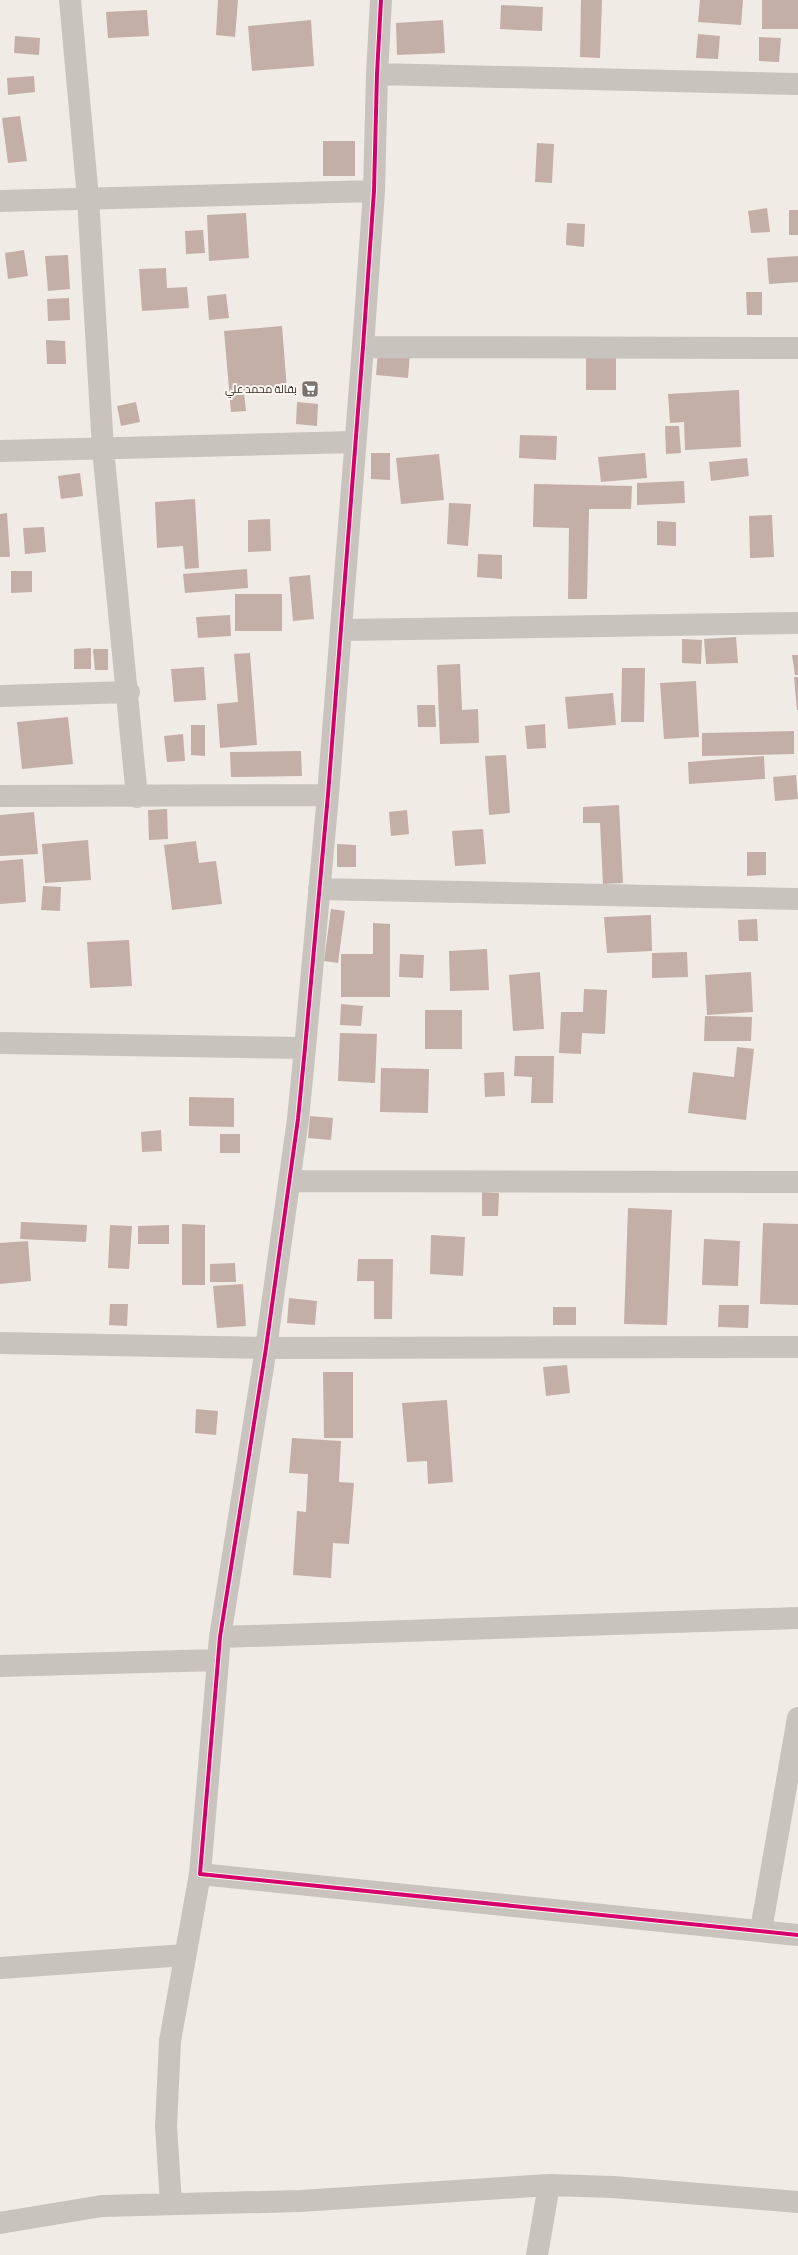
<svg xmlns="http://www.w3.org/2000/svg" width="798" height="2255" viewBox="0 0 798 2255" font-family="Commissioner,Cairo,sans-serif">
<rect width="100%" height="100%" fill="#f0ebe5"/>
<path fill="#c3afa7" d="M 218,0 L 238,0 L 235,37 L 216,35 Z
M 581,0 L 602,0 L 600,58 L 580,57 Z
M 700,0 L 743,0 L 741,25 L 698,22 Z
M 762,0 L 798,0 L 798,29 L 762,29 Z
M 501,5 L 543,7 L 542,31 L 500,29 Z
M 147,10 L 149,36 L 108,38 L 106,12 Z
M 311,20 L 314,66 L 252,71 L 248,26 Z
M 443,20 L 445,53 L 397,55 L 396,23 Z
M 698,34 L 720,36 L 718,59 L 696,58 Z
M 15,36 L 40,38 L 39,55 L 14,53 Z
M 759,37 L 781,38 L 779,62 L 759,61 Z
M 34,76 L 35,92 L 8,95 L 7,78 Z
M 20,116 L 27,161 L 8,163 L 2,118 Z
M 323,141 L 355,141 L 355,176 L 323,176 Z
M 537,143 L 554,144 L 552,183 L 535,182 Z
M 767,208 L 770,232 L 751,233 L 748,211 Z
M 789,210 L 798,210 L 798,235 L 789,235 Z
M 246,213 L 249,258 L 209,261 L 207,215 Z
M 567,223 L 585,224 L 584,247 L 566,245 Z
M 203,230 L 205,253 L 186,254 L 185,231 Z
M 24,250 L 28,276 L 8,279 L 5,253 Z
M 68,255 L 70,289 L 48,291 L 45,256 Z
M 798,256 L 798,282 L 769,284 L 767,258 Z
M 166,268 L 167,288 L 187,287 L 189,308 L 142,311 L 139,269 Z
M 746,292 L 762,292 L 762,315 L 747,315 Z
M 226,294 L 229,318 L 209,320 L 207,296 Z
M 69,298 L 70,320 L 48,321 L 47,299 Z
M 282,326 L 287,390 L 244,393 L 246,411 L 231,412 L 224,331 Z
M 46,340 L 65,341 L 66,364 L 47,364 Z
M 378,351 L 410,353 L 408,378 L 376,375 Z
M 586,357 L 616,358 L 616,390 L 586,390 Z
M 739,390 L 741,447 L 685,450 L 684,422 L 670,423 L 668,394 Z
M 136,402 L 140,422 L 121,426 L 117,406 Z
M 297,402 L 318,404 L 317,426 L 296,424 Z
M 665,426 L 679,426 L 681,453 L 666,454 Z
M 520,435 L 557,436 L 556,460 L 519,458 Z
M 371,453 L 390,453 L 390,480 L 371,479 Z
M 645,453 L 647,478 L 601,482 L 598,457 Z
M 439,454 L 444,500 L 401,504 L 396,458 Z
M 747,458 L 749,476 L 711,481 L 709,462 Z
M 80,473 L 83,496 L 61,499 L 58,476 Z
M 684,481 L 685,503 L 637,505 L 637,483 Z
M 534,484 L 632,486 L 631,509 L 589,509 L 587,599 L 568,599 L 569,528 L 533,527 Z
M 195,499 L 199,568 L 185,569 L 183,546 L 157,548 L 155,502 Z
M 449,503 L 471,504 L 468,546 L 447,544 Z
M 7,513 L 10,557 L 0,557 L 0,514 Z
M 772,515 L 774,557 L 750,558 L 749,516 Z
M 270,519 L 271,551 L 248,552 L 248,520 Z
M 657,521 L 676,522 L 676,546 L 657,545 Z
M 44,527 L 46,552 L 25,554 L 23,528 Z
M 478,554 L 502,555 L 502,579 L 477,577 Z
M 247,569 L 248,588 L 185,593 L 183,574 Z
M 11,571 L 32,571 L 32,592 L 11,593 Z
M 310,575 L 314,619 L 293,621 L 289,577 Z
M 235,594 L 282,594 L 282,631 L 235,631 Z
M 230,615 L 231,636 L 198,638 L 196,617 Z
M 736,637 L 738,663 L 706,664 L 704,639 Z
M 682,639 L 702,640 L 701,664 L 682,663 Z
M 91,648 L 91,669 L 74,669 L 74,649 Z
M 93,649 L 108,649 L 108,670 L 95,670 Z
M 250,653 L 257,745 L 220,748 L 217,704 L 238,702 L 234,654 Z
M 792,655 L 798,655 L 798,675 L 795,675 Z
M 460,664 L 462,710 L 478,709 L 479,743 L 440,744 L 437,665 Z
M 204,667 L 206,700 L 174,702 L 171,669 Z
M 622,668 L 645,668 L 644,722 L 621,722 Z
M 794,677 L 798,677 L 798,710 L 797,710 Z
M 696,681 L 699,737 L 664,739 L 660,683 Z
M 613,693 L 616,725 L 568,729 L 565,697 Z
M 417,705 L 435,705 L 436,727 L 418,727 Z
M 68,717 L 73,764 L 22,769 L 17,722 Z
M 545,724 L 546,748 L 527,749 L 525,726 Z
M 191,725 L 205,725 L 205,756 L 191,755 Z
M 794,731 L 794,754 L 702,756 L 702,733 Z
M 183,734 L 185,761 L 167,762 L 164,736 Z
M 301,751 L 302,776 L 231,777 L 230,752 Z
M 506,755 L 510,813 L 489,815 L 485,756 Z
M 764,756 L 765,779 L 689,784 L 688,762 Z
M 796,775 L 798,799 L 775,801 L 773,777 Z
M 619,805 L 623,883 L 603,884 L 600,823 L 583,823 L 583,807 Z
M 167,809 L 168,839 L 149,840 L 148,810 Z
M 407,810 L 409,834 L 391,836 L 389,812 Z
M 34,812 L 38,854 L 0,856 L 0,815 Z
M 483,829 L 486,864 L 455,866 L 452,831 Z
M 88,840 L 91,880 L 45,883 L 42,844 Z
M 196,841 L 199,863 L 216,861 L 222,904 L 172,910 L 164,845 Z
M 337,844 L 356,845 L 356,867 L 337,867 Z
M 747,852 L 766,852 L 766,875 L 747,876 Z
M 23,859 L 26,902 L 0,904 L 0,861 Z
M 43,886 L 61,887 L 60,911 L 41,910 Z
M 331,909 L 345,911 L 338,963 L 324,961 Z
M 651,915 L 652,951 L 607,953 L 604,917 Z
M 757,919 L 758,941 L 739,941 L 738,920 Z
M 373,923 L 390,924 L 390,997 L 341,997 L 341,954 L 373,954 Z
M 129,940 L 132,986 L 90,988 L 87,942 Z
M 487,949 L 489,990 L 450,991 L 449,951 Z
M 687,952 L 688,977 L 652,978 L 652,953 Z
M 400,954 L 424,955 L 423,978 L 399,977 Z
M 540,972 L 544,1029 L 513,1031 L 509,975 Z
M 751,972 L 753,1012 L 707,1015 L 705,975 Z
M 584,989 L 607,990 L 605,1034 L 582,1033 L 581,1054 L 559,1053 L 561,1012 L 583,1012 Z
M 341,1004 L 363,1006 L 361,1026 L 340,1025 Z
M 425,1010 L 462,1010 L 462,1049 L 425,1049 Z
M 705,1016 L 752,1017 L 751,1041 L 704,1041 Z
M 340,1033 L 377,1034 L 375,1083 L 338,1081 Z
M 737,1047 L 754,1049 L 746,1120 L 688,1113 L 693,1072 L 734,1077 Z
M 515,1056 L 554,1056 L 553,1103 L 531,1103 L 532,1077 L 514,1076 Z
M 381,1068 L 429,1069 L 428,1113 L 380,1112 Z
M 504,1072 L 505,1096 L 485,1097 L 484,1073 Z
M 189,1097 L 234,1098 L 234,1127 L 189,1126 Z
M 310,1116 L 333,1118 L 331,1140 L 308,1138 Z
M 161,1130 L 162,1151 L 142,1152 L 141,1132 Z
M 220,1134 L 240,1134 L 240,1153 L 220,1153 Z
M 482,1192 L 499,1193 L 498,1216 L 482,1216 Z
M 628,1208 L 672,1210 L 667,1325 L 624,1324 Z
M 21,1222 L 87,1225 L 86,1242 L 20,1239 Z
M 763,1223 L 798,1224 L 798,1305 L 760,1304 Z
M 182,1224 L 205,1225 L 205,1285 L 182,1285 Z
M 110,1225 L 132,1226 L 129,1269 L 108,1268 Z
M 169,1225 L 169,1244 L 138,1244 L 138,1226 Z
M 431,1235 L 465,1237 L 463,1276 L 430,1274 Z
M 704,1239 L 740,1241 L 738,1286 L 702,1285 Z
M 28,1241 L 31,1281 L 0,1284 L 0,1243 Z
M 358,1259 L 393,1259 L 392,1319 L 374,1319 L 374,1281 L 357,1281 Z
M 235,1263 L 236,1282 L 210,1282 L 210,1264 Z
M 243,1284 L 246,1326 L 217,1328 L 213,1286 Z
M 289,1298 L 317,1301 L 315,1325 L 287,1323 Z
M 110,1304 L 128,1304 L 127,1326 L 109,1325 Z
M 719,1305 L 749,1305 L 748,1328 L 718,1327 Z
M 553,1307 L 576,1307 L 576,1325 L 553,1325 Z
M 567,1365 L 570,1393 L 546,1396 L 543,1367 Z
M 323,1372 L 353,1372 L 353,1438 L 324,1438 Z
M 447,1400 L 453,1482 L 428,1484 L 427,1461 L 407,1462 L 402,1403 Z
M 196,1409 L 218,1411 L 216,1435 L 195,1433 Z
M 292,1438 L 341,1441 L 339,1482 L 354,1483 L 349,1544 L 333,1543 L 331,1578 L 293,1575 L 297,1511 L 306,1512 L 308,1474 L 289,1473 Z"/>
<g fill="none" stroke-linecap="round" stroke-linejoin="round">
<path stroke="#c9c3be" stroke-width="22" d="M 70,0 L 88,198 L 103,449 L 137,797
M 381,0 L 377,74 L 374,191 L 363,347 L 328,795 L 305,1048 L 298,1119 L 266,1348 L 220,1637 L 200,1874 L 798,1935
M 377,74 L 798,84
M 0,201 L 374,191
M 363,347 L 798,348
M 0,451 L 355,442
M 342,630 L 798,623
M 0,696 L 129,692
M 0,796 L 328,795
M 319,889 L 798,899
M 0,1043 L 305,1048
M 290,1181 L 798,1182
M 0,1343 L 266,1348 L 798,1347
M 220,1637 L 798,1618
M 0,1666 L 218,1660
M 761,1930 L 798,1718
M 0,1968 L 185,1955
M 171,2204 L 166,2126 L 170,2041 L 200,1874
M 0,2223 L 102,2206 L 300,2201 L 549,2185 L 613,2187 L 798,2202
M 537,2255 L 549,2185"/>
<g stroke="#fbf5ee" stroke-width="6">
<path id="cycleway" d="M 381,0 L 377,74 L 374,191 L 363,347 L 328,795 L 305,1048 L 298,1119 L 266,1348 L 220,1637 L 200,1874 L 798,1935"/>
</g>
<use href="#cycleway" stroke="#d6006c" stroke-width="4"/>
</g>
<defs>
<g id="supermarket-square" transform="scale(0.9)"><rect x="-9" y="-9" width="18" height="18" rx="4" fill="#7a716c" stroke="#fbf5ee"/><path d="M-6-5.5h2.5l.6 2H6L4.5 2H-2.5L-4.4-4H-6ZM-1.5 3.2a1.3 1.3 0 1 0 .1 0ZM3 3.2a1.3 1.3 0 1 0 .1 0Z" fill="#fff"/></g>
</defs>
<g fill-rule="evenodd">
<use href="#supermarket-square" x="310" y="389"/>
</g>
<g text-anchor="middle" stroke-width="4" stroke-linejoin="round" paint-order="stroke">
<g font-size="11" fill="#3b302b" stroke="#fbf5ee" text-anchor="end">
<text x="297" y="393">بقالة محمد علي</text>
</g>
</g>
</svg>
